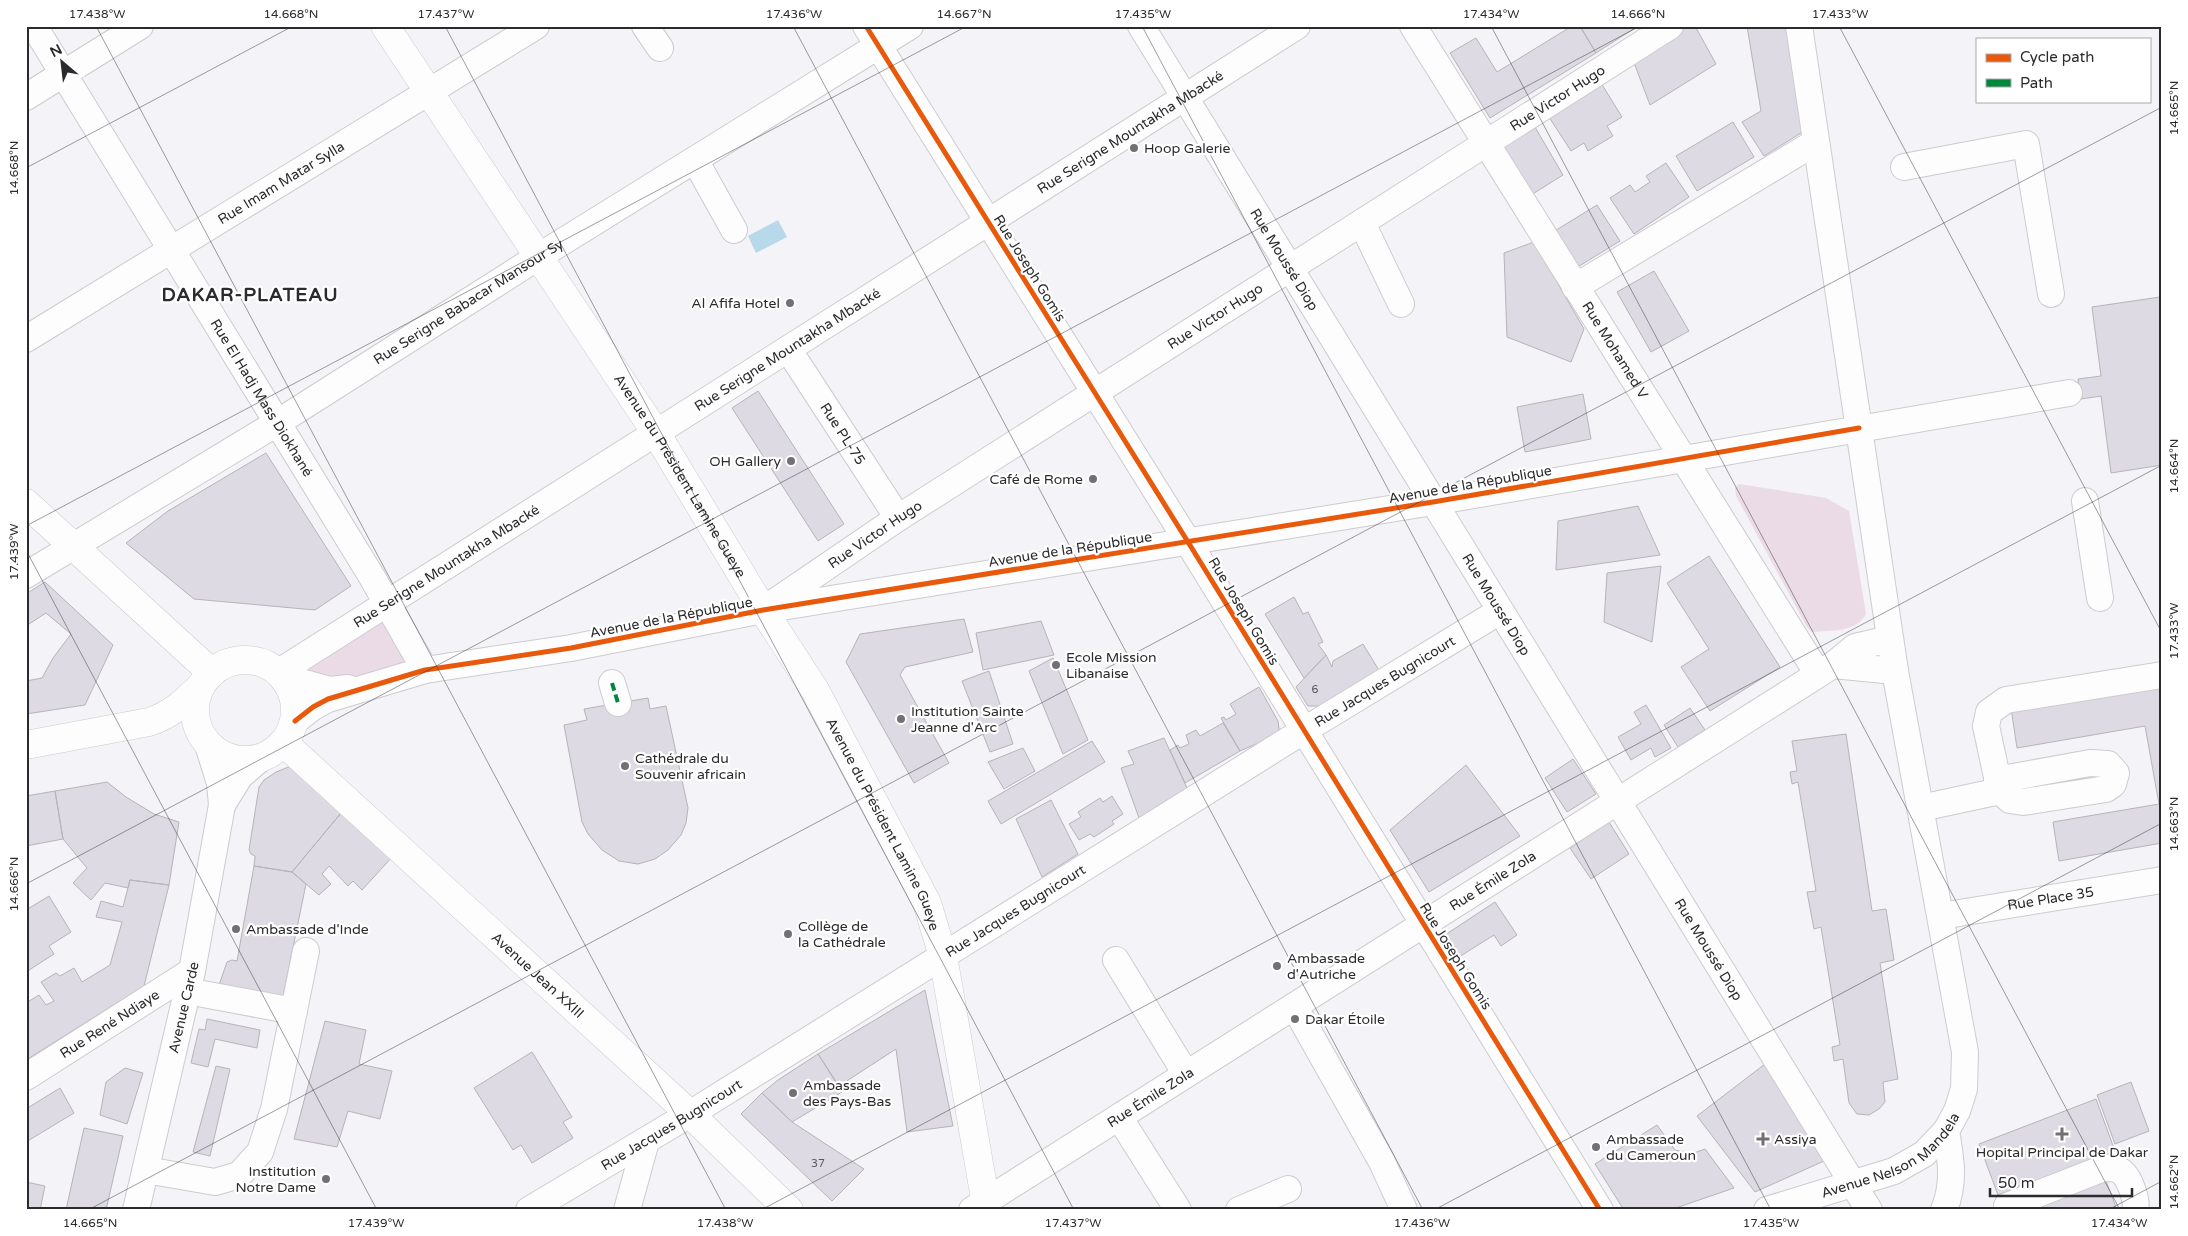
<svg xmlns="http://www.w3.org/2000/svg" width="2188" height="1236" viewBox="0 0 2188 1236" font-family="'Varela Round',sans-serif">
<rect width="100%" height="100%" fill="#f3f3f8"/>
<path fill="#ebdbe7" d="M 1739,484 L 1826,498 L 1849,511 L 1866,614 C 1856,633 1831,630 1812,632 L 1807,627 L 1736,496 L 1735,488 Z
M 382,615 L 409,671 L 375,677 L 320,679 L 301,668 Z"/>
<path fill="#b7d9e9" d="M 778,220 L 787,237 L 756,253 L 748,236 Z"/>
<path fill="#dedae4" stroke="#b5b4b8" d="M 1572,26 L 1580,26 L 1596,53 L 1490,118 L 1450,53 L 1476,38 L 1497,72 Z
M 1580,26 L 1638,26 L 1596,53 Z
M 1688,26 L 1695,26 L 1716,64 L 1650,105 L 1633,60 Z
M 1747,26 L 1793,26 L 1809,128 L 1764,156 L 1742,122 L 1761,111 Z
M 1598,78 L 1622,117 L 1607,126 L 1613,136 L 1588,151 L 1584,143 L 1571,151 L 1545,111 Z
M 1532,122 L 1563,175 L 1531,195 L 1503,148 Z
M 1733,122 L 1754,157 L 1697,191 L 1676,156 Z
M 1666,163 L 1689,197 L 1634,234 L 1610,198 L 1630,185 L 1635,192 L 1650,182 L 1646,176 Z
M 1597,205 L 1620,241 L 1576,268 L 1553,232 Z
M 1534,242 L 1584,329 L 1571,362 L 1507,337 L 1504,253 Z
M 1654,271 L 1689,331 L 1651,352 L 1617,292 Z
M 2160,297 L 2162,465 L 2111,473 L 2101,396 L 2081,399 L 2078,379 L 2101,376 L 2092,307 Z
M 758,391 L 844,524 L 818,541 L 732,408 Z
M 1583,394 L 1591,439 L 1525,452 L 1517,407 Z
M 266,453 L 351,586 L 315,610 L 194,599 L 126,543 L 168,511 Z
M 1638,506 L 1660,555 L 1556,570 L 1558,521 Z
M 1709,556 L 1780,667 L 1710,711 L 1681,667 L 1709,649 L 1667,583 Z
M 1661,566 L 1652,642 L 1604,622 L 1607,573 Z
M 45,582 L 113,645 L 85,705 L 26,714 L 26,681 L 42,678 L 53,658 L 71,634 L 46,613 L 26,626 L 26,594 Z
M 1294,597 L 1303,614 L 1308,612 L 1323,642 L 1318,644 L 1326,655 L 1304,678 L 1265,614 Z
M 964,619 L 973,652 L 905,667 L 900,675 L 949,763 L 914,783 L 846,662 L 860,634 Z
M 1041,621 L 1054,655 L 983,670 L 976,633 Z
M 1363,644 L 1380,672 L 1320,706 L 1308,706 L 1296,687 L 1326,655 L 1332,667 L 1333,661 Z
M 1053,658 L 1088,740 L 1063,754 L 1029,671 Z
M 989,671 L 1013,744 L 990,752 L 962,681 Z
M 2162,682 L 2162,843 L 2059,861 L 2053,822 L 2159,804 L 2145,726 L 2017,748 L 2011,708 Z
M 1259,687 L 1278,721 L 1279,729 L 1278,733 L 1272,737 L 1240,751 L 1221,718 L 1224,717 L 1226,720 L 1236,714 L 1230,704 Z
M 648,698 L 650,709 L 666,706 L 688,808 L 686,823 L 681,835 L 668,850 L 655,859 L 638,864 L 619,861 L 602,850 L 588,834 L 582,822 L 564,725 L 587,720 L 584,709 Z
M 1646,705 L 1671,748 L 1655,757 L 1651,748 L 1631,760 L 1618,737 L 1641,724 L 1634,712 Z
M 1690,708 L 1705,730 L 1678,747 L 1664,725 Z
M 1223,723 L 1240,751 L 1185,783 L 1170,750 L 1178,745 L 1180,748 L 1189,744 L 1186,735 L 1196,730 L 1200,736 Z
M 1846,734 L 1872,911 L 1886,909 L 1894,960 L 1880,963 L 1898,1079 L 1883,1082 L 1885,1102 L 1879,1109 L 1869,1115 L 1857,1114 L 1849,1103 L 1843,1059 L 1834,1061 L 1832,1047 L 1840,1045 L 1821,927 L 1814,929 L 1807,892 L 1816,891 L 1798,782 L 1792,784 L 1790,772 L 1797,771 L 1792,741 Z
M 1164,738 L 1187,788 L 1139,818 L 1121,768 L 1134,764 L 1128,751 Z
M 1092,741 L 1105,762 L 1001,824 L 988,801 Z
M 1023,748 L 1035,771 L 1004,789 L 988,762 Z
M 1573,759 L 1596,794 L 1567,812 L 1545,778 Z
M 296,764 L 346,807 L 292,872 L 254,866 L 255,856 L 251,854 L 249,850 L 259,787 L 264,780 L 276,772 Z
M 1466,765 L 1520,836 L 1429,892 L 1390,830 Z
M 107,782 L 126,797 L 154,814 L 179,822 L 169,885 L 130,880 L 128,888 L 105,883 L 91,900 L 73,883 L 87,868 L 63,839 L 55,791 Z
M 55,791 L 63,839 L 26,846 L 26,796 Z
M 1112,796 L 1123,814 L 1112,821 L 1114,824 L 1094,837 L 1090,834 L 1079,840 L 1069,824 L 1081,817 L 1078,812 L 1100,798 L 1103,802 Z
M 1051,800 L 1078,854 L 1042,877 L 1016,819 Z
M 346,807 L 394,855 L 362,890 L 353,881 L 348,886 L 329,866 L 322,874 L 331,884 L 319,895 L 292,872 Z
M 1609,822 L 1629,854 L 1591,879 L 1570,848 Z
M 254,866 L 292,872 L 306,884 L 282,1001 L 218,988 L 227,962 L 232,960 L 237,961 Z
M 130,880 L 169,885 L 144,986 L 26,1060 L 26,1003 L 39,995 L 46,1005 L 54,1001 L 41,982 L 56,973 L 60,976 L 74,968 L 82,982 L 110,965 L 122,922 L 96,917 L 101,901 L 123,907 Z
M 49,896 L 71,932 L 49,946 L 54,954 L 26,972 L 26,910 Z
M 1495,902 L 1517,935 L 1501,946 L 1494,935 L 1459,957 L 1445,935 Z
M 925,990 L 953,1126 L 907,1132 L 896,1049 L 839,1086 L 818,1054 Z
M 207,1019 L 260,1030 L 257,1048 L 215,1039 L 208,1067 L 191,1063 L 199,1029 L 205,1030 Z
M 325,1021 L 366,1030 L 359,1064 L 392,1071 L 380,1119 L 348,1111 L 337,1147 L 294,1139 Z
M 532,1052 L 572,1117 L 563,1122 L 573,1138 L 532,1163 L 521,1145 L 513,1150 L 474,1088 Z
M 818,1054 L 842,1092 L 792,1122 L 762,1093 L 778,1080 Z
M 1765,1064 L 1824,1161 L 1755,1192 L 1697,1116 Z
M 216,1066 L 230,1069 L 210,1156 L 193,1152 Z
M 125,1068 L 143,1073 L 127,1124 L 100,1115 L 106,1082 Z
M 2131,1082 L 2149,1131 L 2115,1144 L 2097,1095 Z
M 60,1088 L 74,1113 L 26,1142 L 26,1109 Z
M 762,1093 L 792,1122 L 864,1169 L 832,1201 L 741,1114 Z
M 2096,1099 L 2115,1151 L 1998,1195 L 1979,1144 Z
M 1657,1125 L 1675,1150 L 1691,1154 L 1705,1149 L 1734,1188 L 1670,1210 L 1624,1210 L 1595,1164 Z
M 84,1128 L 123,1136 L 106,1210 L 66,1210 Z
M 2105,1178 L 2117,1210 L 2022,1210 Z
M 26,1182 L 45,1186 L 40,1210 L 26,1210 Z"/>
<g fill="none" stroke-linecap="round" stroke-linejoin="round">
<g stroke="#ccccd0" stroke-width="28">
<g id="minor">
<path id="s1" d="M 34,26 L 372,577 L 425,670"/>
<path d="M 645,26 L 660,48"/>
<path d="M 866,26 L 1188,542 L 1600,1210"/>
<path id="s2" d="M 1141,26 L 1869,1210"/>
<path id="s3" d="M 1413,26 L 1818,674"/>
<path d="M 26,97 L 140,26"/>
<path d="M 695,160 L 734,230"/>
<path d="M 1904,167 L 2026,144 L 2051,294"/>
<path d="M 1362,223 L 1401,304"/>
<path d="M 1575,287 L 1816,142"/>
<path id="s4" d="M 26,339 L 536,26"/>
<path id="s5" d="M 788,349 L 898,518"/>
<path d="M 2085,501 L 2100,598"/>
<path id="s6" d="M 26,575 L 277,423 L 538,257 L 910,26"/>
<path id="s7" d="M 769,606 L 898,518 L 1670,26"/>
<path d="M 1833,665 L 1895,671"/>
<path id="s8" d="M 279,672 L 1297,26"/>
<path d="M 283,677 L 330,690 L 348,688"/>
<path d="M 612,683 L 618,703"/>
<path d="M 295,721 L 313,707 L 328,699 L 425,670 L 571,648 L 763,610 L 1433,502 L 2069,393"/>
<path d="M 1997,780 L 2090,763 L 2108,764 L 2116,773 L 2113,784 L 2106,789 L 2023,802 L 2010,800 L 2000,791 L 1986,726 L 1989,712 L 2006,700 L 2162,675"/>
<path d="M 222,805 L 240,776 L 261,758"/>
<path d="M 1921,808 L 2000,791"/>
<path id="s9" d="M 1941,916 L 2162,880"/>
<path d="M 1116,960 L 1186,1074"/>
<path d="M 187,991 L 294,1011"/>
<path d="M 1294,1006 L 1382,1162 L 1404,1210"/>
<path id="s10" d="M 26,1077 L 192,971"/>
<path d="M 1119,1117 L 1178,1210"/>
<path d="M 146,1170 L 215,1182 L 239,1175 L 260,1152 L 274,1109 L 306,951"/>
<path d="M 2007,1206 L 2104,1168 C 2110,1168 2118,1168 2123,1173 C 2130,1180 2138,1201 2135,1210"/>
<path id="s11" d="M 136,1210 L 192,971 L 222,805 L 220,783 L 208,745"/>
<path id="s12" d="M 529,1210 L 690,1114 L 1303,731 L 1500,611"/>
<path d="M 627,1210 L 646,1141"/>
<path id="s13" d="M 972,1210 L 1833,665 L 1855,647 L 1890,639"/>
<path d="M 1239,1210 L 1288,1189"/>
<path id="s14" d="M 1767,1210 L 1894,1171 L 1924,1154 L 1946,1131 L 1957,1111 L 1964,1089 L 1965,1052 L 1895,671 L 1799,26"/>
<path d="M 1944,1210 C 1955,1183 1951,1159 1946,1131"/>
</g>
</g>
<g stroke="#ccccd0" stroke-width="29">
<g id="major">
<path id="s15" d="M 385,26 L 656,433 L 763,610 L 815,690 L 927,903 L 943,956 L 987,1210"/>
<path d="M 26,503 L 212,673"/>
<circle cx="245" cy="710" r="50"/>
<path id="s16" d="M 284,743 L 690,1114 L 789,1210"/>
<path d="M 26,745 L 149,722 C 171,715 185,702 201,686"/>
</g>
</g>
<use href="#minor" stroke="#fdfdfe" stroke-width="26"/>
<use href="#major" stroke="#fdfdfe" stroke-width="28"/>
<path stroke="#00873e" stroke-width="4" stroke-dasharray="8 4" stroke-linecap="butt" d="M 612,683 L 618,703"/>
<g stroke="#fff" stroke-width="8">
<path id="cycleway" d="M 866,26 L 1188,542 L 1600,1210
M 295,721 L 313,707 L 328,699 L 425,670 L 571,648 L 763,610 L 1433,502 L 1859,428"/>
</g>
<use href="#cycleway" stroke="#e8590c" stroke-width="5"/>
</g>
<path fill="none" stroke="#2b2b2e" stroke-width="1" stroke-opacity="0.45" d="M 96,26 L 726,1210M 445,26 L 1074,1210M 793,26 L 1423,1210M 1142,26 L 1771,1210M 1491,26 L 2120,1210M 1839,26 L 2162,633M 26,168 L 293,26M 26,526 L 967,26M 26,550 L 377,1210M 26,884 L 1640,26M 26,1206 L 28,1210M 88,1210 L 2162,107M 761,1210 L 2162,465M 1434,1210 L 2162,823M 2108,1210 L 2162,1181"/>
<g fill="#717175" stroke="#fff" stroke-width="2">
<circle cx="1134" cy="148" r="5"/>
<circle cx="790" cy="303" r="5"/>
<circle cx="791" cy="461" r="5"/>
<circle cx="1093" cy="479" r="5"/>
<circle cx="1056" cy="665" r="5"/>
<circle cx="901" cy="719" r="5"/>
<circle cx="625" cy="766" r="5"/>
<circle cx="236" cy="929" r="5"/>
<circle cx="788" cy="934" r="5"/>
<circle cx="1277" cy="966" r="5"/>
<circle cx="1295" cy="1019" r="5"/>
<circle cx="793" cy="1093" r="5"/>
<path d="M2059.5 1126.5h5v5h5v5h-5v5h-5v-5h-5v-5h5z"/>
<path d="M1760.5 1131.5h5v5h5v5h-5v5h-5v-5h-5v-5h5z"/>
<circle cx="1596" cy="1147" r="5"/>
<circle cx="326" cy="1179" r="5"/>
</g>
<g text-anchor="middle" stroke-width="4.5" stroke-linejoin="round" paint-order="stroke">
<g font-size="11" fill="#59585c">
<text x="1315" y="693">6</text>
<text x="818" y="1167">37</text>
</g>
<g font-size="14" fill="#2b2b2e" stroke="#fff">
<text dy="5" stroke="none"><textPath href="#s7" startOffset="938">Rue Victor Hugo</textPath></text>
<text dy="5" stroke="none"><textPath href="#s8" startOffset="1008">Rue Serigne Mountakha Mbacké</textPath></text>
<text dy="5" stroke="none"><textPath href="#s4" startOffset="299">Rue Imam Matar Sylla</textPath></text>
<text dy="5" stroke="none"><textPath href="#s2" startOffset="274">Rue Moussé Diop</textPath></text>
<text transform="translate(1030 268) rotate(58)" y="5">Rue Joseph Gomis</text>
<text dy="5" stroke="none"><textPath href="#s6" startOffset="520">Rue Serigne Babacar Mansour Sy</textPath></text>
<text dy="5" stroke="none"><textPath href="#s7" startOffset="532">Rue Victor Hugo</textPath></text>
<text dy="5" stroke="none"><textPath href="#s8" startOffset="602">Rue Serigne Mountakha Mbacké</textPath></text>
<text dy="5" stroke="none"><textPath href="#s3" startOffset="382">Rue Mohamed V</textPath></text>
<text dy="5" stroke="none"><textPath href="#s1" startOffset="436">Rue El Hadj Mass Diokhané</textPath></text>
<text dy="5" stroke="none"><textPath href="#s5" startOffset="101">Rue PL-75</textPath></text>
<text dy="5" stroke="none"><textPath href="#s15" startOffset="538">Avenue du Président Lamine Gueye</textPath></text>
<text transform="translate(1470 484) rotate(-10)" y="5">Avenue de la République</text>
<text dy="5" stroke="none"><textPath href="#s7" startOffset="128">Rue Victor Hugo</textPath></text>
<text transform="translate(1070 549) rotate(-9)" y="5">Avenue de la République</text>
<text dy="5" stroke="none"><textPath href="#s8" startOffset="198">Rue Serigne Mountakha Mbacké</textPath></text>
<text dy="5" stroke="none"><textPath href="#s2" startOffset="679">Rue Moussé Diop</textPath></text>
<text transform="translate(1244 611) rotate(59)" y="5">Rue Joseph Gomis</text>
<text transform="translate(671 617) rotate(-11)" y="5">Avenue de la République</text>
<text dy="5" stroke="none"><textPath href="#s12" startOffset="1006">Rue Jacques Bugnicourt</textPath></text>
<text dy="5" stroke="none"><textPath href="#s15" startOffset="942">Avenue du Président Lamine Gueye</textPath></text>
<text dy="5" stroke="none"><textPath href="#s13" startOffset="616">Rue Émile Zola</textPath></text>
<text dy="5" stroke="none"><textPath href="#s9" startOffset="111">Rue Place 35</textPath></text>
<text dy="5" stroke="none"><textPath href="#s12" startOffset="571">Rue Jacques Bugnicourt</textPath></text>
<text dy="5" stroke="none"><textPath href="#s2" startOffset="1084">Rue Moussé Diop</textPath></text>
<text transform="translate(1456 956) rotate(58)" y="5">Rue Joseph Gomis</text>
<text dy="5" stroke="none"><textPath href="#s16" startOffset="344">Avenue Jean XXIII</textPath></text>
<text dy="5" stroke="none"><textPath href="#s11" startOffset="208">Avenue Carde</textPath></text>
<text dy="5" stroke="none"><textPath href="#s10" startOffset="99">Rue René Ndiaye</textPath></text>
<text dy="5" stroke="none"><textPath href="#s13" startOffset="211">Rue Émile Zola</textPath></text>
<text dy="5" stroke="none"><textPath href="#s12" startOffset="166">Rue Jacques Bugnicourt</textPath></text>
<text dy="5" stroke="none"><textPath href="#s14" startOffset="138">Avenue Nelson Mandela</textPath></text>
</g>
<g font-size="14" fill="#2b2b2e" stroke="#fff" text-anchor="start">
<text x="1144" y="153">Hoop Galerie</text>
<text x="780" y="308" text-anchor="end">Al Afifa Hotel</text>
<text x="781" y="466" text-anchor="end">OH Gallery</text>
<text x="1083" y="484" text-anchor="end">Café de Rome</text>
<text x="1066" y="662">Ecole Mission<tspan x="1066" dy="16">Libanaise</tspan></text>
<text x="911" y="716">Institution Sainte<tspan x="911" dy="16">Jeanne d'Arc</tspan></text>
<text x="635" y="763">Cathédrale du<tspan x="635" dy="16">Souvenir africain</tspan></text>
<text x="798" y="931">Collège de<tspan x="798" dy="16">la Cathédrale</tspan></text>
<text x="246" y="934">Ambassade d'Inde</text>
<text x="1287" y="963">Ambassade<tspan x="1287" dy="16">d'Autriche</tspan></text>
<text x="1305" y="1024">Dakar Étoile</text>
<text x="803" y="1090">Ambassade<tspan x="803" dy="16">des Pays-Bas</tspan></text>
<text x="1606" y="1144">Ambassade<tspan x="1606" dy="16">du Cameroun</tspan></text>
<text x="1774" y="1144">Assiya</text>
<text x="2062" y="1157" text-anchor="middle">Hopital Principal de Dakar</text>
<text x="316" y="1176" text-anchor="end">Institution<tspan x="316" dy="16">Notre Dame</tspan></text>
</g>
<g font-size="19" font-weight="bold" letter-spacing="1" fill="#2b2b2e" stroke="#fff">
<text x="250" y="301">DAKAR-PLATEAU</text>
</g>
</g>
<rect width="2188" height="1236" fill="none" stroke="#ffffff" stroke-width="55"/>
<rect x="1976" y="38" width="175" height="65" fill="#ffffff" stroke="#aaaaab"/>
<rect x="1986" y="54" width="25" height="8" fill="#e8590c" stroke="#aaaaab"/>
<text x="2020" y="62" font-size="15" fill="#2b2b2e">Cycle path</text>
<rect x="1986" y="79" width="25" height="8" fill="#00873e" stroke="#aaaaab"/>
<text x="2020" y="88" font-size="15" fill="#2b2b2e">Path</text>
<g transform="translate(62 62) rotate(332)" stroke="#ffffff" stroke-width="4" paint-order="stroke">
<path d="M0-4L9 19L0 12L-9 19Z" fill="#2b2b2e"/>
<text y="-8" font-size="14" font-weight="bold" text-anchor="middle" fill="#2b2b2e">N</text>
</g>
<path d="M1990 1188v8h142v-8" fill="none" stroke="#2b2b2e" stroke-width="2.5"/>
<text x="1998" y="1188" font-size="15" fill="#2b2b2e" stroke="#ffffff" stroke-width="4" paint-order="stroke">50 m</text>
<rect x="28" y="28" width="2132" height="1180" fill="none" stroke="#2b2b2e" stroke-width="2"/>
<g font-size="12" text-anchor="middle" fill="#2b2b2e">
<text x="97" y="18">17.438°W</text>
<text x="291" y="18">14.668°N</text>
<text x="446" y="18">17.437°W</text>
<text x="794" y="18">17.436°W</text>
<text x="964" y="18">14.667°N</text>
<text x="1143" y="18">17.435°W</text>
<text x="1491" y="18">17.434°W</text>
<text x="1638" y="18">14.666°N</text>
<text x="1840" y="18">17.433°W</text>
<text transform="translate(2174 108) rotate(-90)" y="4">14.665°N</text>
<text transform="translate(14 168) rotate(-90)" y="4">14.668°N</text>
<text transform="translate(2174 466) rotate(-90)" y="4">14.664°N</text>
<text transform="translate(14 552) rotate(-90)" y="4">17.439°W</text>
<text transform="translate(2174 631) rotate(-90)" y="4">17.433°W</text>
<text transform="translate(2174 824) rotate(-90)" y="4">14.663°N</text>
<text transform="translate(14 884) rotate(-90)" y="4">14.666°N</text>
<text transform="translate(2174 1182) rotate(-90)" y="4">14.662°N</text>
<text x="90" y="1227">14.665°N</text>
<text x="376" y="1227">17.439°W</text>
<text x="725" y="1227">17.438°W</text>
<text x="1073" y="1227">17.437°W</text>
<text x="1422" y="1227">17.436°W</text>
<text x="1771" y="1227">17.435°W</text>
<text x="2119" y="1227">17.434°W</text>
</g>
</svg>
